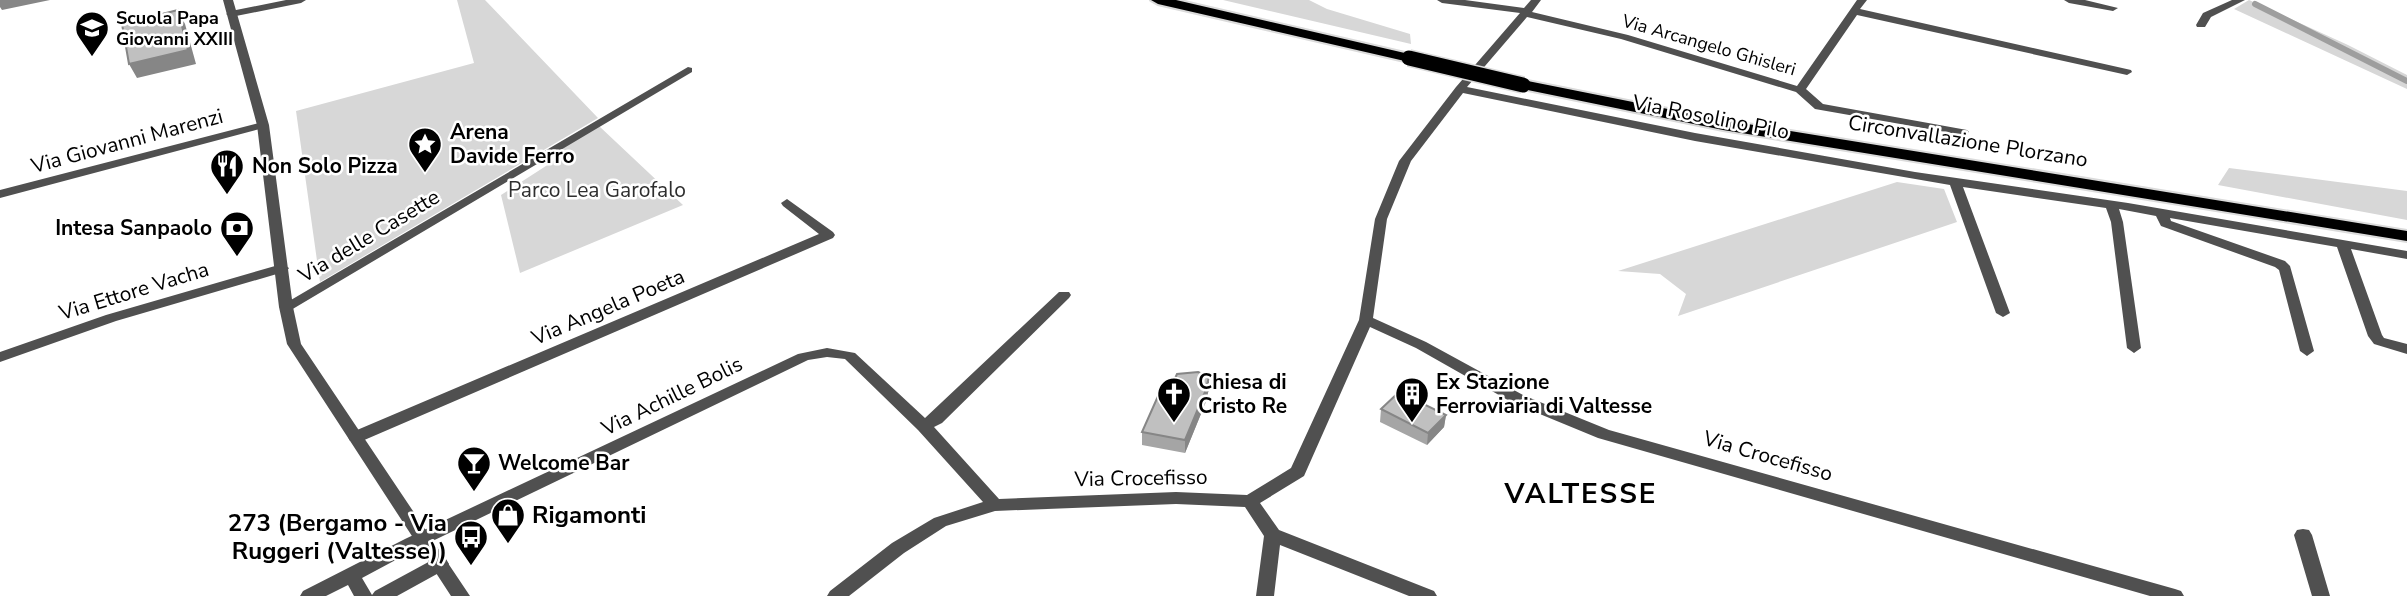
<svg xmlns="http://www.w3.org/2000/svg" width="2407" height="596" viewBox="0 0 2407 596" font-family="'Nunito Sans',sans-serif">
<rect width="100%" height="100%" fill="#fff"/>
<path fill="#d7d7d7" d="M 457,0 L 485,0 L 598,118 L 320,282 L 296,111 L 474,63 Z
M 1223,0 L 1309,0 L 1327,9 L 1410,34 L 1411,44 Z
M 2249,0 L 2348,45 L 2407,75 L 2407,89 L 2234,9 Z
M 599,126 L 683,205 L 520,273 L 501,195 L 566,153 L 561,148 Z
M 2229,168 L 2407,191 L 2407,220 L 2218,185 Z
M 1897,182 L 1944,189 L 1957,222 L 1678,316 L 1686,294 L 1660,274 L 1618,271 Z"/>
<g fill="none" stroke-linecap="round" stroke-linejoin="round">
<path stroke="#9e9e9e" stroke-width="6" d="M 2255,4 L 2407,81"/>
<g stroke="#dbdbdb" stroke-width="4">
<path id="trunk" d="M 1151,0 L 1176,0 L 1409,54 L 1416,58 L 1409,62 L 1158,4 Z
M 1523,80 L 1723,120 L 2407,231 L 2407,241 L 1723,130 L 1518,88 L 1515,85 Z"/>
</g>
<path fill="#505050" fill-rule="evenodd" d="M 286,0 L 306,0 L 301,3 L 231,17 L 226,14 L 231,11 Z
M 1437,0 L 1465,0 L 1524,8 L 1531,0 L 1541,0 L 1532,12 L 1628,35 L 1797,86 L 1857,0 L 1867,0 L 1860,9 L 2131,70 L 2132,72 L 2127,75 L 1857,15 L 1806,89 L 1823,104 L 1967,130 L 1969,132 L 1963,135 L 1815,109 L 1796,92 L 1621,39 L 1527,17 L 1467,87 L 1695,133 L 1915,172 L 2128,203 L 2407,251 L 2407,259 L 2351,249 L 2382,335 L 2384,338 L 2407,344 L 2407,354 L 2374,344 L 2368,336 L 2337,247 L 2170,218 L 2171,221 L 2285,261 L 2290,266 L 2314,351 L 2307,356 L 2300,351 L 2279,270 L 2275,267 L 2161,226 L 2156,216 L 2119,209 L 2123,222 L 2141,348 L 2134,353 L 2127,348 L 2111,222 L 2106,208 L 1963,187 L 2010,313 L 2003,317 L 1996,313 L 1950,185 L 1695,141 L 1463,93 L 1411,161 L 1387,219 L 1373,318 L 1426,342 L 1523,395 L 1609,430 L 2175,589 L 2181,591 L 2184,596 L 2150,596 L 1598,438 L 1513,403 L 1416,348 L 1370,327 L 1304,476 L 1260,503 L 1279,530 L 1434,591 L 1437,596 L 1409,596 L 1280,545 L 1274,596 L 1256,596 L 1264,536 L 1245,507 L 1176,504 L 995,511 L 946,526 L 904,553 L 849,596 L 827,596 L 830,591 L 892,543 L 934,518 L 983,502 L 918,430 L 845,359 L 827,357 L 808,360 L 418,548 L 362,578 L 372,595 L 375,591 L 434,559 L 440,557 L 446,559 L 449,564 L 446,569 L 397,596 L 354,596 L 348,585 L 326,596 L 300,596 L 303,591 L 405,539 L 798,354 L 827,348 L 855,353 L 925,418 L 1059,292 L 1069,292 L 1071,295 L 1069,298 L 942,423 L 934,427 L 999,499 L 1176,492 L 1247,495 L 1291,468 L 1359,320 L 1375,219 L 1399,161 L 1456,87 L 1520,13 L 1442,3 Z
M 2064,0 L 2085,0 L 2118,8 L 2113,11 L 2069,3 Z
M 2232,0 L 2245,0 L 2211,17 L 2205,27 L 2197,27 L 2196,25 L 2203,13 Z
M 688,67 L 692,68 L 692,72 L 291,310 L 286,311 L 279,307 Z
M 263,122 L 267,123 L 267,127 L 0,198 L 0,190 Z
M 787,199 L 833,232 L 835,235 L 833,238 L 362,441 L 350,441 L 348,437 L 350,433 L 819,234 L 783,206 L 781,203 Z
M 282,264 L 289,268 L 287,271 L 116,321 L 0,362 L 0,352 L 106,315 Z
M 2303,529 L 2309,530 L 2312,535 L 2330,596 L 2312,596 L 2294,535 L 2297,530 Z"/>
<path fill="#505050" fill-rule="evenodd" d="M 223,0 L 233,0 L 269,125 L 293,307 L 301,344 L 470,596 L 451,596 L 287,344 L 279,307 L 257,125 Z"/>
<use href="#trunk" fill="#000" fill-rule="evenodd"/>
<g stroke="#dbdbdb" stroke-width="18" stroke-linecap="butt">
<path id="trunk-bridge" d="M 1409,58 L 1523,85"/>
</g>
<use href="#trunk-bridge" stroke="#000" stroke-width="15"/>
</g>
<path fill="#a5a5a5" d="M 1209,389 L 1205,404 L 1185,453 L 1142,445 L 1142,432 Z
M 1381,409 L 1446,415 L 1444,427 L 1427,445 L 1380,422 Z"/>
<path fill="#868686" d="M 0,0 L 50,0 L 2,10 L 0,7 Z
M 178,10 L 185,24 L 196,64 L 137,78 L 129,64 Z
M 1209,377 L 1209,389 L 1205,404 L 1185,453 L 1185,440 Z
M 1446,415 L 1444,427 L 1427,445 L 1428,433 Z"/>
<path fill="#c0c0c0" stroke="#868686" stroke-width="2" d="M 178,10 L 188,50 L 129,64 L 122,24 Z
M 1198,372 L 1209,377 L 1205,392 L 1185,440 L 1142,432 L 1163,385 L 1173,383 L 1177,374 Z
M 1399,392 L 1446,415 L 1428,433 L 1381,409 Z"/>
<defs>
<g id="school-pin" transform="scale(1.75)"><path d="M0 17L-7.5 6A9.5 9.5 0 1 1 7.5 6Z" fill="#000" stroke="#fff"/><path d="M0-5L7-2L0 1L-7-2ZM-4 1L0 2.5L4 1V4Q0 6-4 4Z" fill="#fff"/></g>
<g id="sight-pin" transform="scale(1.75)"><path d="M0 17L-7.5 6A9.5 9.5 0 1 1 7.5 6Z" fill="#000" stroke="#fff"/><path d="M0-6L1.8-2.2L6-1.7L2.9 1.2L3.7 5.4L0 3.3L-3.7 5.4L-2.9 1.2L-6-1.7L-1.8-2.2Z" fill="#fff"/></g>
<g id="restaurant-pin" transform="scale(1.75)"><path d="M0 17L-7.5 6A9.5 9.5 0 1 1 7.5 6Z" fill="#000" stroke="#fff"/><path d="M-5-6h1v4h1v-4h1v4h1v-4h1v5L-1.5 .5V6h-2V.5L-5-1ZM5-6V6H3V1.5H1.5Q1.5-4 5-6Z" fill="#fff"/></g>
<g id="bank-pin" transform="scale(1.75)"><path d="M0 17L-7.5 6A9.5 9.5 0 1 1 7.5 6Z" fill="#000" stroke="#fff"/><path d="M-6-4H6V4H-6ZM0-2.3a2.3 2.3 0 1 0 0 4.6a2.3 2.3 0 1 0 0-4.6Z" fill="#fff"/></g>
<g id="church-pin" transform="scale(1.75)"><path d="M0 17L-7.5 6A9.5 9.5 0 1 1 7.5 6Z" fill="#000" stroke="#fff"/><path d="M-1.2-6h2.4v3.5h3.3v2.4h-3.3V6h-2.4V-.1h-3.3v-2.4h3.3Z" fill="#fff"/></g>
<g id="building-pin" transform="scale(1.75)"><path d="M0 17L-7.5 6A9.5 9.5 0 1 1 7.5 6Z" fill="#000" stroke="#fff"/><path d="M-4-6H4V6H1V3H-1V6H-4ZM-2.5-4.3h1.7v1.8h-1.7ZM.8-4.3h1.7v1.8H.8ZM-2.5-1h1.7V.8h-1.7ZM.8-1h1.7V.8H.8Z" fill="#fff"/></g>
<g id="bar-pin" transform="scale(1.75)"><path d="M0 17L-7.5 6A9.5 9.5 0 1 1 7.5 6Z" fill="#000" stroke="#fff"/><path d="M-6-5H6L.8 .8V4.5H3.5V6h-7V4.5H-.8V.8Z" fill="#fff"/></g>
<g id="shop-pin" transform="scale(1.75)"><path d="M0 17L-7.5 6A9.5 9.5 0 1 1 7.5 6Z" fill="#000" stroke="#fff"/><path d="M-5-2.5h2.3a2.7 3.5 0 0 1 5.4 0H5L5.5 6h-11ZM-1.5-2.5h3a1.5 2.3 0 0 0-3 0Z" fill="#fff"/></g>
<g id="bus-pin" transform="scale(1.75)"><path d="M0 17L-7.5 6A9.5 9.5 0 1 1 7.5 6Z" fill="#000" stroke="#fff"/><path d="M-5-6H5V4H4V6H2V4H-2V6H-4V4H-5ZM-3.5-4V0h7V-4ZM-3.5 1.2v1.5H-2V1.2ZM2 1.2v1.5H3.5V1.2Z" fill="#fff"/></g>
</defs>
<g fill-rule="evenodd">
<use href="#school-pin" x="92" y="28"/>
<use href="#sight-pin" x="425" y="144"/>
<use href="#restaurant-pin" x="227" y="166"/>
<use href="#bank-pin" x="237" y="228"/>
<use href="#church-pin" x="1174" y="394"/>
<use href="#building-pin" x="1412" y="394"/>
<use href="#bar-pin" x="474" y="463"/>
<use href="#shop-pin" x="508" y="515"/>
<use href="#bus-pin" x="471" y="537"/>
</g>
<g text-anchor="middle" stroke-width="5" stroke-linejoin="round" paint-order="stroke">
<g font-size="18" font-weight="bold" fill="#000" stroke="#fff" text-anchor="start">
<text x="116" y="24">Scuola Papa<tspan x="116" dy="21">Giovanni XXIII</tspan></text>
</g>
<g font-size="18" fill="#000" stroke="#fff">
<text transform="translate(1709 45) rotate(16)" y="6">Via Arcangelo Ghisleri</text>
</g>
<g font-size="21" fill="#000" stroke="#fff">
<text transform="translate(1711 117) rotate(11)" y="7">Via Rosolino Pilo</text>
<text transform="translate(127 141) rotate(-15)" y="7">Via Giovanni Marenzi</text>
<text transform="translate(1968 141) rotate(9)" y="7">Circonvallazione Plorzano</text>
<text transform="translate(369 236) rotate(-31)" y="7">Via delle Casette</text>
<text transform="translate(134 291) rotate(-17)" y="7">Via Ettore Vacha</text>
<text transform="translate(608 307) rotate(-23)" y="7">Via Angela Poeta</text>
<text transform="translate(672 396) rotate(-26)" y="7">Via Achille Bolis</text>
<text transform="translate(1768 456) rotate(16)" y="7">Via Crocefisso</text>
<text transform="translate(1141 478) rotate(-1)" y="7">Via Crocefisso</text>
</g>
<g font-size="21" font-weight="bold" fill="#000" stroke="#fff" text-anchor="start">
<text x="450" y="139">Arena<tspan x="450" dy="24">Davide Ferro</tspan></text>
<text x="252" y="173">Non Solo Pizza</text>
<text x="212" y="235" text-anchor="end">Intesa Sanpaolo</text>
<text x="1198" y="389">Chiesa di<tspan x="1198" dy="24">Cristo Re</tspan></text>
<text x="1436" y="389">Ex Stazione<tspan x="1436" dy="24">Ferroviaria di Valtesse</tspan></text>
<text x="498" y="470">Welcome Bar</text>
</g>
<g font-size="21" fill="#2e2e2e" stroke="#fff">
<text x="597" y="197">Parco Lea Garofalo</text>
</g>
<g font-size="24" font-weight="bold" fill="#000" stroke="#fff" text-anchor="start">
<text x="532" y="523">Rigamonti</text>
<text x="447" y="531" text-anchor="end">273 (Bergamo - Via<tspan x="447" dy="28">Ruggeri (Valtesse))</tspan></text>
</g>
<g font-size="28" font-weight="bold" letter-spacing="2" fill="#000" stroke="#fff">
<text x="1581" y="503">VALTESSE</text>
</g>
</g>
</svg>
